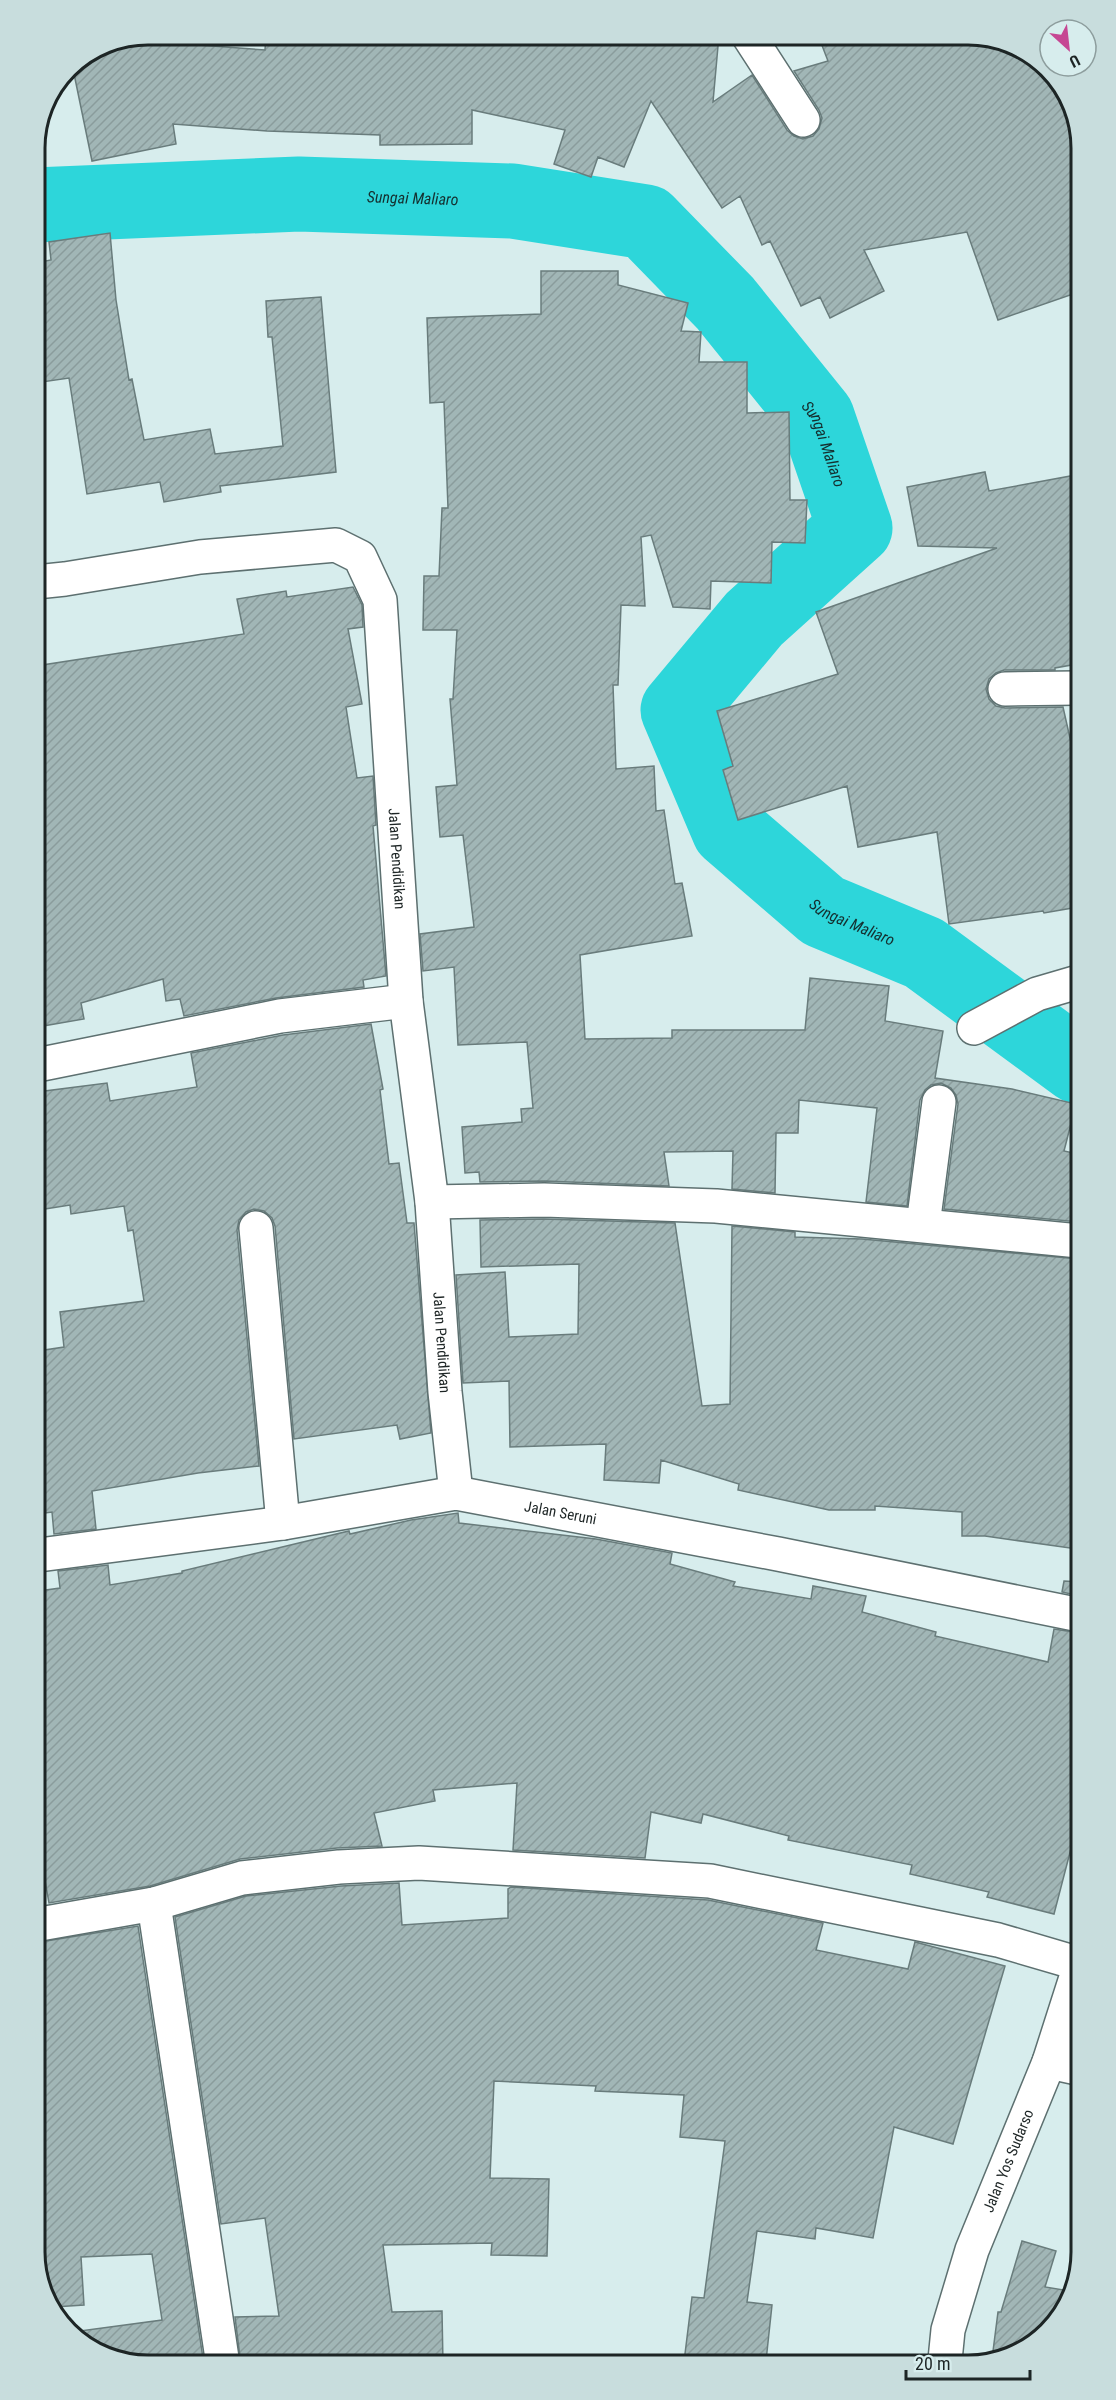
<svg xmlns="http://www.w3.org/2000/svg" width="1116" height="2400" viewBox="0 0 1116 2400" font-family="'Roboto Condensed',sans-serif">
<defs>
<pattern id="building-hatch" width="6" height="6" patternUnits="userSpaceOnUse" patternTransform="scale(1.5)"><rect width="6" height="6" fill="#a1b6b6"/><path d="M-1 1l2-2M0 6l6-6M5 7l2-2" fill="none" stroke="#8a9c9c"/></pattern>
</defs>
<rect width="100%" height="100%" fill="#d7eded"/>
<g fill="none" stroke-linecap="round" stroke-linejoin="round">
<path stroke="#2dd6da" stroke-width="75" id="s1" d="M 35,205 L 299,194 L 513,201 L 646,222 L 725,303 L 817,417 L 855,528 L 754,619 L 678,710 L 729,830 L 823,911 L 924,953 L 1078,1066"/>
</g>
<path fill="url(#building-hatch)" stroke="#697c7c" stroke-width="1.5" d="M 145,35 L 145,41 L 265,50 L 266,35 L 719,35 L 713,102 L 752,75 L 787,130 L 794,136 L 803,139 L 813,136 L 819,129 L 822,118 L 819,110 L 794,71 L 828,61 L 818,35 L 956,35 L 956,44 L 993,41 L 1038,58 L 1075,111 L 1076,293 L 998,320 L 967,232 L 864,250 L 884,291 L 830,318 L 820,297 L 801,306 L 770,241 L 762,245 L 740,196 L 722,208 L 651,101 L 624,167 L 598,157 L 591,177 L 554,164 L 565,130 L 472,110 L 472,144 L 380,145 L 380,135 L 267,131 L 173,124 L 176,144 L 92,161 L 72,64 L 105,43 Z
M 110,233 L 116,300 L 129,380 L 132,379 L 144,440 L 210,429 L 215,454 L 283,446 L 272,337 L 268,337 L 266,301 L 321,297 L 336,472 L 220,486 L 221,492 L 164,502 L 160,482 L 87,494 L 69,378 L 35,383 L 35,263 L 51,260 L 49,242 Z
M 541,271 L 618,271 L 618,285 L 688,303 L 681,331 L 701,332 L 699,362 L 747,362 L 747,413 L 789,412 L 790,500 L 807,500 L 805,543 L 772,542 L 771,583 L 711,581 L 710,609 L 673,607 L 651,535 L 641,537 L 645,606 L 621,605 L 618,685 L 613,685 L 616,769 L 654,766 L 656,811 L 664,810 L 675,884 L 682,883 L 692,936 L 580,955 L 585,1039 L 672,1038 L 672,1030 L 805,1030 L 810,978 L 889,986 L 885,1021 L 943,1031 L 935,1078 L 1012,1089 L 1076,1104 L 1064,1151 L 1078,1154 L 1079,1222 L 944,1209 L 958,1104 L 956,1095 L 951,1088 L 941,1083 L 931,1085 L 925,1090 L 920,1100 L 907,1206 L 866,1202 L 877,1108 L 799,1100 L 798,1133 L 776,1133 L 775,1193 L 732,1189 L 733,1151 L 664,1152 L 669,1186 L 545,1181 L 480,1182 L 479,1172 L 465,1173 L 462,1127 L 522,1122 L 521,1109 L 533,1108 L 527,1042 L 458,1045 L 454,967 L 423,971 L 420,934 L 474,927 L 463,835 L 440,837 L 436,787 L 457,785 L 450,699 L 453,699 L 457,630 L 423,630 L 424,576 L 439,576 L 442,508 L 448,508 L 444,402 L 430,403 L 427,318 L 541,314 Z
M 985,472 L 989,491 L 1076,475 L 1077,664 L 1055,668 L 1055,670 L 1004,670 L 996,673 L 989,679 L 986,689 L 989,699 L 996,706 L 1005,708 L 1063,707 L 1072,747 L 1077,746 L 1078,907 L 1044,913 L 1043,911 L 949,924 L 937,832 L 858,847 L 847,786 L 738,820 L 723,770 L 733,766 L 717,711 L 838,674 L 816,612 L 997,548 L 918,546 L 907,487 Z
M 353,587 L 362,605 L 363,627 L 348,629 L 362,704 L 346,707 L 357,778 L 373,776 L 376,825 L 373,826 L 386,976 L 363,980 L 364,987 L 276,998 L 184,1016 L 180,999 L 166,1001 L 163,979 L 81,1003 L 84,1019 L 37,1027 L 36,666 L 244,634 L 237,599 L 286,591 L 287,597 Z
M 371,1024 L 383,1089 L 380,1090 L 389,1164 L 399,1163 L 407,1223 L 414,1223 L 431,1433 L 400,1439 L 397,1425 L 294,1439 L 275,1226 L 272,1218 L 264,1211 L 254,1209 L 246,1212 L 239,1220 L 237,1230 L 259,1466 L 198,1473 L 92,1491 L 96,1529 L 54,1534 L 52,1512 L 38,1514 L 38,1351 L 64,1347 L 60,1312 L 144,1301 L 133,1230 L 128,1231 L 124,1206 L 71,1214 L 70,1205 L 38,1210 L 37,1092 L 107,1083 L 110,1101 L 197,1087 L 191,1053 L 283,1035 Z
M 544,1219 L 675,1223 L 702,1406 L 730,1404 L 732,1226 L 795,1232 L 795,1237 L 862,1239 L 1079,1259 L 1079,1531 L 1077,1549 L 985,1536 L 962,1536 L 962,1512 L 875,1506 L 875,1510 L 829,1510 L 738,1490 L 739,1484 L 661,1460 L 659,1483 L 604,1480 L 606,1444 L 510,1447 L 509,1381 L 463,1383 L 456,1275 L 505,1272 L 509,1337 L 578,1334 L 579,1264 L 481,1267 L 480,1220 Z
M 458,1513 L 459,1523 L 596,1539 L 672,1553 L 670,1564 L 735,1582 L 733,1586 L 811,1599 L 813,1586 L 866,1596 L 862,1612 L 936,1632 L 935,1636 L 1048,1662 L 1054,1629 L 1080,1633 L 1080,1814 L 1054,1914 L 987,1897 L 989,1892 L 910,1874 L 912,1865 L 788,1840 L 789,1836 L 703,1814 L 701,1823 L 651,1812 L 645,1858 L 513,1850 L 517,1783 L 433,1790 L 435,1801 L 374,1813 L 382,1846 L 337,1848 L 240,1859 L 150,1886 L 49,1903 L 39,1848 L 39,1591 L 60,1588 L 58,1571 L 108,1565 L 110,1585 L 182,1573 L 182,1571 L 349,1531 L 350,1534 L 411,1520 Z
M 1064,1581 L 1080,1582 L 1080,1596 L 1062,1592 Z
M 399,1883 L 402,1925 L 508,1918 L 508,1889 L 511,1887 L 708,1900 L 823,1923 L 816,1950 L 908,1969 L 915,1942 L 1005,1966 L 953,2144 L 894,2127 L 873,2238 L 816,2228 L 815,2239 L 757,2231 L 747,2302 L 772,2305 L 766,2361 L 684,2362 L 692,2297 L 704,2298 L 725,2141 L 680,2137 L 684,2095 L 595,2091 L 596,2086 L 494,2081 L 490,2178 L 549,2179 L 547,2256 L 491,2255 L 492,2243 L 383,2245 L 392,2312 L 442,2311 L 443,2363 L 241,2365 L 235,2317 L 279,2316 L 265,2218 L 221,2224 L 175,1917 L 246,1896 L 341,1886 Z
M 138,1926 L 204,2365 L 140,2365 L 78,2342 L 72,2332 L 162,2320 L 152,2254 L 81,2257 L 84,2305 L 54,2307 L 41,2289 L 40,1942 Z
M 1022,2241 L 1056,2251 L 1045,2287 L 1070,2291 L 1062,2316 L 1005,2359 L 992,2359 L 998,2312 L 1001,2312 Z"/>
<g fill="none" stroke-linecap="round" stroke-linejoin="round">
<g stroke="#5d7070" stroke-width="36">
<g id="street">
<path d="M 748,35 L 803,120"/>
<path id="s2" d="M 36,582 L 65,579 L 200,557 L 336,545 L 360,557 L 380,600 L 406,1001 L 432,1202 L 445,1392 L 456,1493"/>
<path d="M 1005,689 L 1077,688"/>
<path d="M 974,1028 L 1037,994 L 1078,982"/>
<path d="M 37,1065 L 280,1016 L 406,1001"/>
<path d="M 432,1202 L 544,1200 L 716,1206 L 1079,1241"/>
<path d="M 923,1225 L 939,1102"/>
<path d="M 256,1228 L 283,1523"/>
<path id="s3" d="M 39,1555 L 283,1523 L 456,1493 L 778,1554 L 1080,1615"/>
<path d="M 154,1904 L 223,2365"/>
<path d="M 40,1924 L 154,1904 L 242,1878 L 339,1867 L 419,1863 L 710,1881 L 998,1940 L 1080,1964"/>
<path d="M 1049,2062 L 1081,2069"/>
</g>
</g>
<g stroke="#5d7070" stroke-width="36">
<g id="secondary">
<path id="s4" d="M 945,2360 L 948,2330 L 972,2250 L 1049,2062 L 1081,1962"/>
</g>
</g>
<use href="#street" stroke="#fff" stroke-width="33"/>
<use href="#secondary" stroke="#fff" stroke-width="33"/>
</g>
<g text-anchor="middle" stroke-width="6" stroke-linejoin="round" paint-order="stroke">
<g font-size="15" fill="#1d2525" stroke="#d7eded">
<text dy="5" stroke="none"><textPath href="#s2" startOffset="636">Jalan Pendidikan</textPath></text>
<text dy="5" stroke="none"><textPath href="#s2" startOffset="1122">Jalan Pendidikan</textPath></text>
<text dy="5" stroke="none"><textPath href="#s3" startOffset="528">Jalan Seruni</textPath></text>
<text dy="5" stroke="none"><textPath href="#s4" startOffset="210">Jalan Yos Sudarso</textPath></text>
</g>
<g font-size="16" font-style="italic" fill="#152f2f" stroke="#d7eded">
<text dy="6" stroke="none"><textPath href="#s1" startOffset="378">Sungai Maliaro</textPath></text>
<text dy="6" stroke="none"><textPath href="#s1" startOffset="900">Sungai Maliaro</textPath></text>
<text dy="6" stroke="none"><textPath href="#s1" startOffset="1530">Sungai Maliaro</textPath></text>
</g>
</g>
<path d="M0 0H1116V2400H0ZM148 45H968A103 103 0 0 1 1071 148V2252A103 103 0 0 1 968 2355H148A103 103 0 0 1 45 2252V148A103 103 0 0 1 148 45Z" fill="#c8dddd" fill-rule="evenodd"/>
<path fill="none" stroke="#1d2525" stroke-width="3" d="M148 45H968A103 103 0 0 1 1071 148V2252A103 103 0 0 1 968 2355H148A103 103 0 0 1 45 2252V148A103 103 0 0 1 148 45Z"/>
<g transform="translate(1068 48) rotate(153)"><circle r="28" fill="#d7eded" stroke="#8d9d9d" stroke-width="1.5"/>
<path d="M0-4.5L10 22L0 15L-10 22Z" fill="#c64793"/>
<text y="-9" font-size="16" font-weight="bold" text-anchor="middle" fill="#1d2525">U</text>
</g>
<path d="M906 2370v9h124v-9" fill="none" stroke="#1d2525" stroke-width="3"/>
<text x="915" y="2370" font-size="18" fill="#1d2525" stroke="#d7eded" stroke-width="4.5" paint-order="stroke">20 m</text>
</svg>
